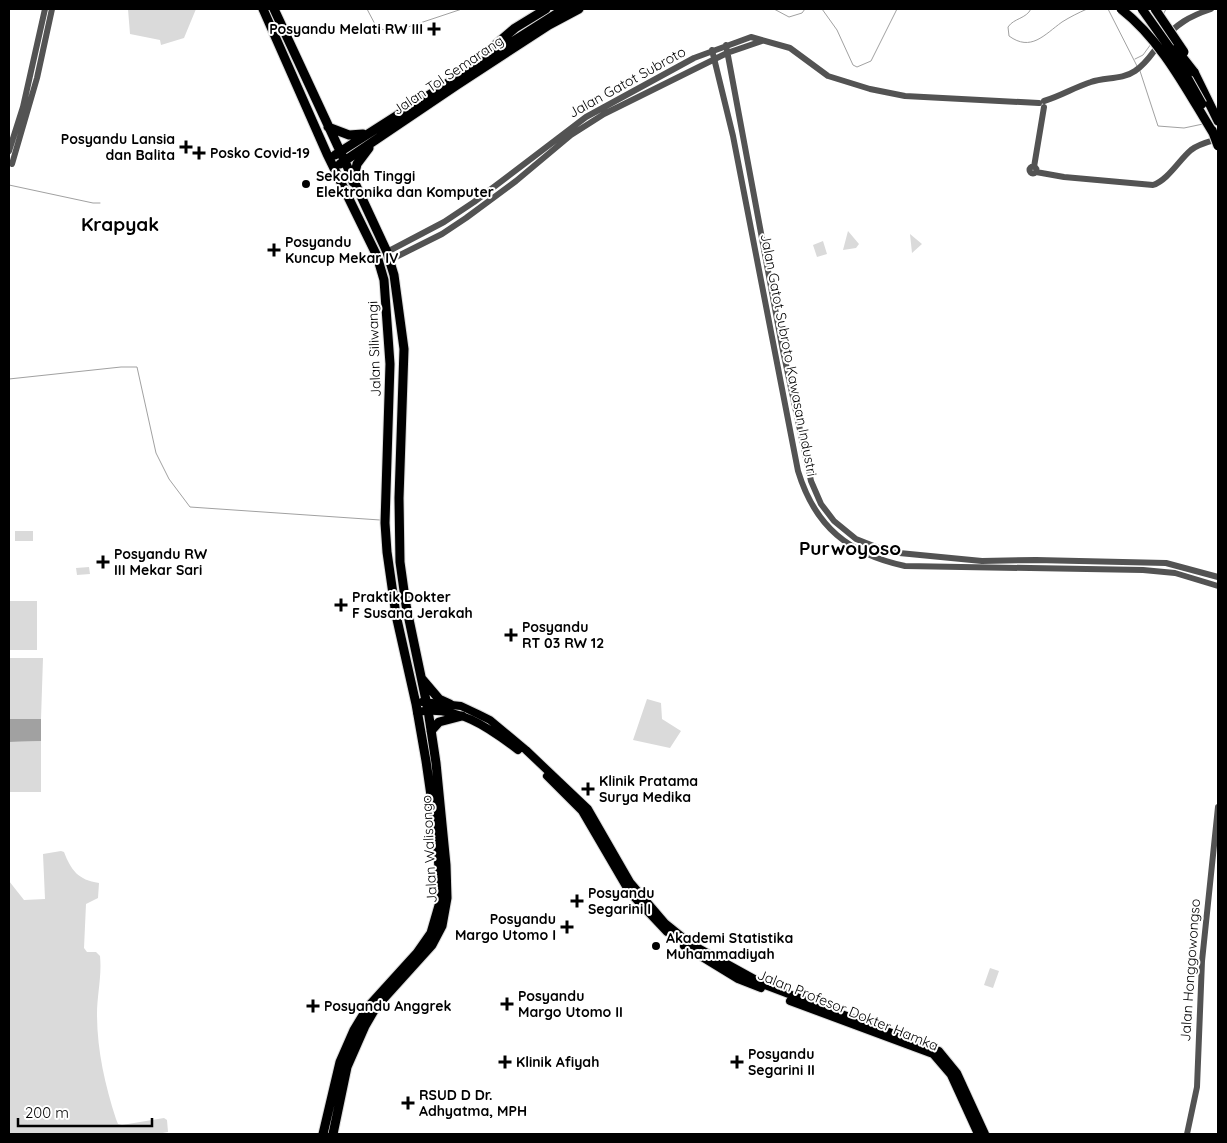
<svg xmlns="http://www.w3.org/2000/svg" width="1227" height="1143" viewBox="0 0 1227 1143" font-family="Quicksand,sans-serif">
<rect width="100%" height="100%" fill="#fff"/>
<path fill="#dadada" d="M 128,9 L 196,9 L 184,38 L 161,45 L 160,40 L 130,34 Z
M 848,231 L 859,244 L 856,248 L 843,250 Z
M 910,234 L 922,244 L 912,253 Z
M 823,241 L 827,254 L 817,257 L 813,245 Z
M 15,531 L 33,531 L 33,541 L 15,541 Z
M 89,567 L 90,574 L 77,575 L 76,568 Z
M 9,601 L 37,601 L 37,650 L 9,650 Z
M 9,658 L 43,658 L 41,719 L 9,719 Z
M 647,699 L 661,703 L 662,719 L 681,731 L 670,748 L 633,740 Z
M 41,741 L 41,792 L 9,792 L 9,742 Z
M 61,851 L 64,852 C 71,870 78,880 99,883 L 98,898 L 86,904 L 84,948 L 87,952 L 96,952 L 100,956 C 102,976 97,995 97,1014 C 97,1050 105,1085 116,1119 L 118,1124 L 122,1125 L 164,1118 L 167,1120 L 168,1132 L 157,1134 L 9,1134 L 9,881 L 24,900 L 45,899 L 43,854 Z
M 990,968 L 999,971 L 993,988 L 984,985 Z"/>
<path fill="#a1a1a1" d="M 9,719 L 41,719 L 41,741 L 9,742 Z"/>
<g fill="none" stroke-linecap="round" stroke-linejoin="round">
<path stroke="#a1a1a1" stroke-width="1" d="M 367,9 L 377,28 L 393,32 L 462,9
M 774,9 L 789,17 L 802,13 L 805,9
M 822,9 L 837,30 L 853,65 L 857,67 L 871,61 L 897,9
M 1031,9 C 1026,19 1014,18 1008,27 L 1009,36 C 1031,52 1044,35 1062,22 C 1070,17 1078,13 1087,9
M 1108,9 L 1137,66
M 1163,15 L 1166,9
M 1135,59 L 1143,55 L 1151,44
M 1140,71 L 1158,126 L 1184,128 L 1203,124
M 9,185 L 93,203 L 100,203
M 9,379 L 121,367 L 137,367 L 156,453 L 169,479 L 190,507 L 380,520"/>
<g stroke="#dbdbdb" stroke-width="10">
<path id="major" d="M 422,702 L 461,706 L 478,714 L 490,720 L 526,750 L 588,809 L 630,882 L 665,923 L 691,944 L 765,985 L 939,1051 L 957,1073 L 985,1134
M 417,712 C 457,705 488,727 518,750
M 547,776 L 582,811 L 627,888
M 634,897 L 667,932
M 684,946 L 738,979 L 761,988
M 790,1001 L 933,1054 L 951,1075 L 978,1134"/>
</g>
<g stroke="#dbdbdb" stroke-width="11">
<path id="highway" d="M 263,9 L 327,154 L 377,256 L 384,280 L 390,364 L 385,523 L 387,552 L 396,615 L 416,704 L 426,761 L 436,830 L 440,881 L 440,902 L 431,933 L 417,953 L 368,1007 L 354,1030 L 340,1062 L 323,1134
M 274,9 L 387,252 L 394,275 L 404,349 L 399,498 L 400,562 L 406,605 L 428,710 L 436,763 L 446,865 L 447,898 L 442,926 L 432,945 L 376,1007 L 365,1026 L 347,1067 L 333,1134
M 487,52 L 515,28 L 546,9
M 1194,72 L 1218,121
M 328,127 L 349,135 L 363,134
M 335,155 L 564,9
M 340,164 L 457,85 L 549,25 L 579,9
M 353,182 L 357,164 L 369,148
M 422,679 L 439,699 L 450,704
M 431,731 L 439,722 L 462,716"/>
</g>
<path stroke="#535353" stroke-width="6" d="M 726,45 L 782,346 L 811,481 L 821,504 L 834,521 L 856,539 L 889,552 L 982,561 L 1036,560 L 1166,563 L 1218,577
M 712,50 L 733,136 L 798,471 C 815,527 849,554 905,566 L 1143,570 L 1175,573 L 1218,586
M 1044,101 C 1061,96 1075,87 1091,82 C 1105,77 1122,80 1135,71 C 1147,63 1152,53 1161,42 C 1176,24 1190,16 1211,9
M 9,151 L 23,107 L 45,9
M 12,164 L 37,78 L 52,9
M1029.5 170a3.5 3.5 0 1 1 7 0a3.5 3.5 0 1 1-7 0Z
M 1034,167 L 1044,107
M 1036,172 L 1064,177 L 1153,185 C 1168,180 1179,160 1191,150 C 1199,144 1208,142 1218,139
M 387,252 L 444,222 L 474,202 L 586,117 L 694,58 L 751,37 L 790,48 L 828,76 L 870,89 L 905,96 L 1039,103
M 390,260 L 442,234 L 466,218 L 516,181 L 571,135 L 604,114 L 727,53 L 762,41
M 1187,1134 L 1197,1087 L 1202,961 L 1218,807"/>
<use href="#major" stroke="#000" stroke-width="8"/>
<use href="#highway" stroke="#000" stroke-width="9"/>
<g stroke="#dbdbdb" stroke-width="11" stroke-linecap="butt">
<path id="highway-bridge" d="M 1121,9 C 1163,42 1187,91 1215,136
M 1142,9 L 1174,54 L 1202,104
M 1155,9 L 1184,52
M 1176,49 L 1194,72
M 1212,130 L 1218,146"/>
</g>
<use href="#highway-bridge" stroke="#000" stroke-width="9"/>
</g>
<g fill="#000" stroke="#fff" stroke-width="2">
<path d="M431.5 21.5h5v5h5v5h-5v5h-5v-5h-5v-5h5z"/>
<path d="M183.5 139.5h5v5h5v5h-5v5h-5v-5h-5v-5h5z"/>
<path d="M196.5 145.5h5v5h5v5h-5v5h-5v-5h-5v-5h5z"/>
<circle cx="306" cy="184" r="5"/>
<path d="M271.5 242.5h5v5h5v5h-5v5h-5v-5h-5v-5h5z"/>
<path d="M100.5 554.5h5v5h5v5h-5v5h-5v-5h-5v-5h5z"/>
<path d="M338.5 597.5h5v5h5v5h-5v5h-5v-5h-5v-5h5z"/>
<path d="M508.5 627.5h5v5h5v5h-5v5h-5v-5h-5v-5h5z"/>
<path d="M585.5 781.5h5v5h5v5h-5v5h-5v-5h-5v-5h5z"/>
<path d="M574.5 893.5h5v5h5v5h-5v5h-5v-5h-5v-5h5z"/>
<path d="M564.5 919.5h5v5h5v5h-5v5h-5v-5h-5v-5h5z"/>
<circle cx="656" cy="946" r="5"/>
<path d="M504.5 996.5h5v5h5v5h-5v5h-5v-5h-5v-5h5z"/>
<path d="M310.5 998.5h5v5h5v5h-5v5h-5v-5h-5v-5h5z"/>
<path d="M502.5 1054.5h5v5h5v5h-5v5h-5v-5h-5v-5h5z"/>
<path d="M734.5 1054.5h5v5h5v5h-5v5h-5v-5h-5v-5h5z"/>
<path d="M405.5 1095.5h5v5h5v5h-5v5h-5v-5h-5v-5h5z"/>
</g>
<g text-anchor="middle" stroke-width="4" stroke-linejoin="round" paint-order="stroke">
<g font-size="14" font-weight="bold" fill="#000" stroke="#fff" text-anchor="start">
<text x="423" y="34" text-anchor="end">Posyandu Melati RW III</text>
<text x="175" y="144" text-anchor="end">Posyandu Lansia<tspan x="175" dy="16">dan Balita</tspan></text>
<text x="210" y="158">Posko Covid-19</text>
<text x="316" y="181">Sekolah Tinggi<tspan x="316" dy="16">Elektronika dan Komputer</tspan></text>
<text x="285" y="247">Posyandu<tspan x="285" dy="16">Kuncup Mekar IV</tspan></text>
<text x="114" y="559">Posyandu RW<tspan x="114" dy="16">III Mekar Sari</tspan></text>
<text x="352" y="602">Praktik Dokter<tspan x="352" dy="16">F Susana Jerakah</tspan></text>
<text x="522" y="632">Posyandu<tspan x="522" dy="16">RT 03 RW 12</tspan></text>
<text x="599" y="786">Klinik Pratama<tspan x="599" dy="16">Surya Medika</tspan></text>
<text x="588" y="898">Posyandu<tspan x="588" dy="16">Segarini I</tspan></text>
<text x="556" y="924" text-anchor="end">Posyandu<tspan x="556" dy="16">Margo Utomo I</tspan></text>
<text x="666" y="943">Akademi Statistika<tspan x="666" dy="16">Muhammadiyah</tspan></text>
<text x="518" y="1001">Posyandu<tspan x="518" dy="16">Margo Utomo II</tspan></text>
<text x="324" y="1011">Posyandu Anggrek</text>
<text x="748" y="1059">Posyandu<tspan x="748" dy="16">Segarini II</tspan></text>
<text x="516" y="1067">Klinik Afiyah</text>
<text x="419" y="1100">RSUD D Dr.<tspan x="419" dy="16">Adhyatma, MPH</tspan></text>
</g>
<g font-size="14" fill="#000" stroke="#fff">
<text transform="translate(448 75) rotate(-34)" y="5">Jalan Tol Semarang</text>
<text transform="translate(627 82) rotate(-29)" y="5">Jalan Gatot Subroto</text>
<text transform="translate(374 349) rotate(-92)" y="5">Jalan Siliwangi</text>
<text transform="translate(789 355) rotate(79)" y="5">Jalan Gatot Subroto Kawasan Industri</text>
<text transform="translate(429 849) rotate(-93)" y="5">Jalan Walisongo</text>
<text transform="translate(1190 970) rotate(-86)" y="5">Jalan Honggowongso</text>
<text transform="translate(848 1010) rotate(22)" y="5">Jalan Profesor Dokter Hamka</text>
</g>
<g font-size="19" font-weight="bold" fill="#000" stroke="#fff">
<text x="120" y="231">Krapyak</text>
<text x="850" y="555">Purwoyoso</text>
</g>
</g>
<rect width="1227" height="1143" fill="none" stroke="#000000" stroke-width="20"/>
<path d="M18 1118v8h134v-8" fill="none" stroke="#000000" stroke-width="2.5"/>
<text x="25" y="1118" font-size="15" fill="#000000" stroke="#ffffff" stroke-width="4" paint-order="stroke">200 m</text>
</svg>
